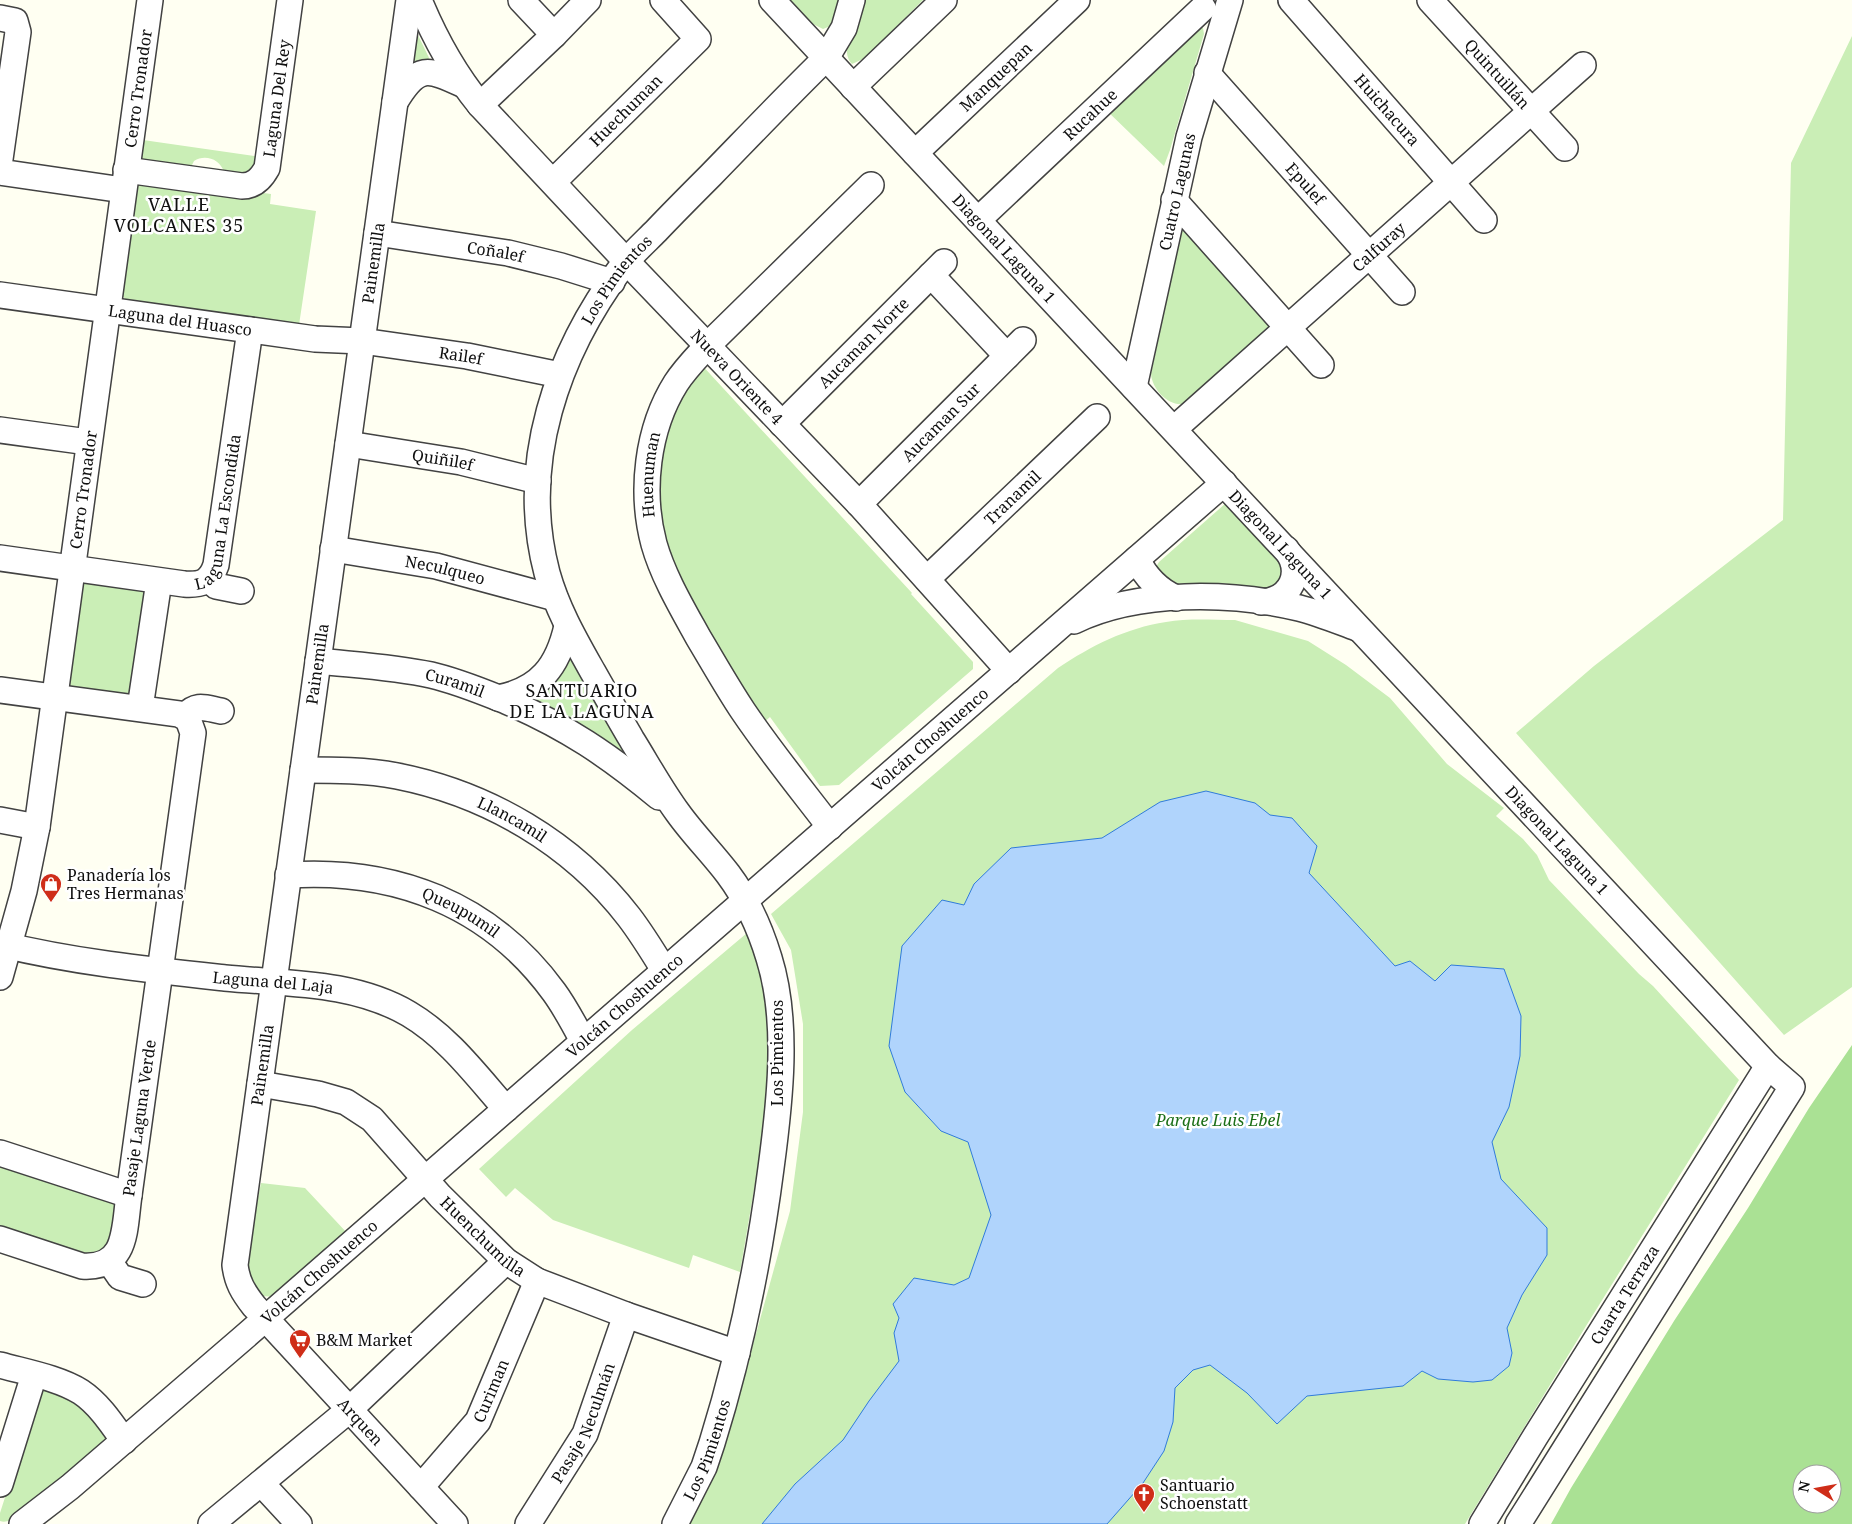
<svg xmlns="http://www.w3.org/2000/svg" width="1852" height="1524" viewBox="0 0 1852 1524" font-family="'Noto Serif',serif">
<rect width="100%" height="100%" fill="#fffff2"/>
<path fill="#caeeb6" d="M 789,0 L 841,0 L 833,25 L 823,29 L 813,24 Z
M 862,0 L 923,0 L 865,58 L 852,64 C 838,50 856,17 862,0 Z
M 1197,24 L 1203,28 L 1204,34 L 1170,150 L 1164,166 L 1103,107 Z
M 416,31 L 433,66 L 411,72 Z
M 1852,36 L 1852,987 L 1784,1035 L 1516,733 L 1594,666 L 1783,520 L 1791,163 Z
M 143,140 L 262,157 L 254,178 L 224,172 C 220,159 205,154 194,161 L 188,173 L 139,163 Z
M 146,177 L 271,194 L 270,204 L 316,211 L 299,325 L 127,301 L 121,294 L 136,185 Z
M 1184,219 L 1275,325 L 1183,404 C 1168,406 1152,389 1151,374 Z
M 699,362 L 912,593 L 911,594 L 973,662 L 973,669 L 839,785 L 820,786 L 770,717 L 762,724 L 672,570 L 656,516 L 660,437 Z
M 1226,503 L 1280,560 L 1285,577 L 1272,589 L 1219,583 L 1170,584 L 1158,574 L 1156,567 L 1159,562 Z
M 84,580 L 141,586 L 147,592 L 133,697 L 72,690 L 68,686 L 80,585 Z
M 1235,620 L 1308,641 L 1346,665 L 1390,698 L 1447,764 L 1504,808 L 1496,816 L 1523,839 L 1537,855 L 1549,880 L 1639,974 L 1653,986 L 1739,1080 L 1586,1326 L 1465,1524 L 685,1524 L 717,1463 L 738,1399 L 790,1211 L 803,1112 L 803,1024 L 791,950 L 771,914 L 1058,668 C 1091,646 1126,628 1166,622 C 1188,618 1213,620 1235,620 Z
M 568,657 L 572,657 L 625,752 L 619,751 L 540,705 L 536,701 L 535,697 Z
M 747,933 L 760,963 L 768,1001 L 772,1084 L 740,1272 L 693,1255 L 689,1268 L 553,1220 L 515,1188 L 506,1197 L 479,1169 L 632,1030 Z
M 0,1159 L 118,1196 L 116,1245 L 99,1261 L 0,1234 Z
M 261,1183 L 305,1188 L 348,1234 L 275,1297 L 263,1296 L 255,1292 L 244,1267 Z
M 41,1388 L 88,1404 L 107,1437 L 105,1441 L 16,1517 C 11,1520 6,1523 0,1521 L 0,1513 L 39,1391 Z"/>
<path fill="#aae194" fill-rule="evenodd" d="M 1852,1045 L 1852,1524 L 1551,1524 L 1571,1488 L 1674,1321 L 1748,1208 L 1809,1108 ZM 1802,1474 L 1832,1474 L 1832,1504 L 1802,1504 Z"/>
<path fill="#b0d4fc" stroke="#307bdb" d="M 1206,791 L 1255,803 L 1270,815 L 1292,818 L 1317,846 L 1309,873 L 1395,966 L 1410,961 L 1435,981 L 1451,965 L 1504,969 L 1521,1016 L 1520,1056 L 1509,1107 L 1492,1142 L 1501,1179 L 1547,1228 L 1547,1255 L 1522,1295 L 1507,1328 L 1512,1353 L 1509,1366 L 1492,1380 L 1473,1382 L 1438,1379 L 1422,1371 L 1403,1386 L 1307,1396 L 1277,1424 L 1247,1393 L 1210,1365 L 1193,1370 L 1175,1388 L 1173,1422 L 1164,1451 L 1143,1483 L 1107,1524 L 762,1524 L 795,1484 L 843,1440 L 869,1401 L 899,1361 L 894,1333 L 899,1318 L 893,1304 L 914,1278 L 954,1285 L 969,1278 L 991,1215 L 968,1142 L 941,1131 L 905,1092 L 889,1046 L 902,946 L 942,900 L 964,905 L 974,884 L 1011,848 L 1102,838 L 1160,802 Z"/>
<g fill="none" stroke-linecap="round" stroke-linejoin="round">
<g stroke="#424242" stroke-width="28">
<g id="minor">
<path id="s1" d="M 409,0 L 235,1265 C 237,1282 243,1292 254,1306 L 455,1524"/>
<path id="s2" d="M 419,0 C 435,39 453,72 480,105 L 626,261 L 859,504 L 1009,671"/>
<path d="M 521,0 L 554,35"/>
<path id="s3" d="M 772,0 L 1768,1066 L 1792,1087 L 1518,1524"/>
<path id="s4" d="M 1291,0 L 1484,220"/>
<path id="s5" d="M 1430,0 L 1565,148"/>
<path d="M 0,18 L 15,21 L 18,32 L 0,159"/>
<path id="s6" d="M 1207,73 L 1402,292"/>
<path d="M 853,87 L 944,0"/>
<path d="M 395,102 C 418,64 427,68 464,85"/>
<path d="M 480,105 L 554,35 L 588,0"/>
<path id="s7" d="M 915,153 L 1077,0"/>
<path id="s8" d="M 126,170 L 242,186 C 254,186 261,179 267,168 L 290,0"/>
<path d="M 0,172 L 123,190"/>
<path id="s9" d="M 553,182 L 698,39 L 663,0"/>
<path d="M 1174,200 L 1321,365"/>
<path id="s10" d="M 978,220 L 1203,8"/>
<path id="s11" d="M 377,233 L 508,253 L 561,266 L 612,282"/>
<path d="M 931,275 L 1007,356"/>
<path id="s12" d="M 0,295 L 315,339 L 362,341 L 467,356 L 560,375"/>
<path id="s13" d="M 1134,387 L 1189,137 L 1230,0"/>
<path id="s14" d="M 782,424 L 944,262"/>
<path id="s15" d="M 1174,429 L 1583,65"/>
<path d="M 0,430 L 88,442"/>
<path id="s16" d="M 348,444 L 461,462 L 538,481"/>
<path id="s17" d="M 859,504 L 1023,340"/>
<path id="s18" d="M 333,549 L 436,566 L 555,598"/>
<path id="s19" d="M 0,558 L 184,584 C 201,585 210,583 216,565 L 250,330"/>
<path d="M 1137,559 C 1146,578 1158,590 1176,598"/>
<path d="M 209,578 L 216,586 L 241,591"/>
<path id="s20" d="M 927,579 L 1097,417"/>
<path d="M 1261,602 C 1291,600 1304,573 1286,549"/>
<path d="M 1074,621 C 1138,590 1231,592 1299,608 C 1319,613 1338,621 1357,628"/>
<path id="s21" d="M 318,661 C 355,665 394,667 431,675 C 457,681 481,691 506,701 C 567,727 608,755 659,797"/>
<path d="M 0,690 L 179,714 L 188,719 L 193,733 L 129,1195 C 124,1229 128,1269 82,1266 L 0,1239"/>
<path d="M 498,698 C 540,690 558,666 567,626"/>
<path d="M 140,708 L 159,581"/>
<path d="M 185,716 C 197,703 205,708 221,711"/>
<path id="s22" d="M 303,770 C 334,770 366,770 397,776 C 488,794 572,843 629,917 C 642,934 653,952 664,970"/>
<path d="M 0,820 L 37,827"/>
<path id="s23" d="M 830,827 C 801,789 770,751 743,711 C 727,687 713,662 698,637 C 682,608 663,576 654,544 C 640,492 647,429 676,383 C 685,369 697,357 708,345 L 871,185"/>
<path id="s24" d="M 288,875 C 395,868 490,904 554,992 C 565,1007 574,1024 583,1041"/>
<path id="s25" d="M 0,944 C 73,962 150,970 225,978 C 286,984 353,981 409,1014 C 448,1037 476,1075 506,1109"/>
<path id="s26" d="M 0,977 L 24,891 L 37,827 L 150,0"/>
<path id="s27" d="M 260,1084 L 318,1094 L 346,1102 L 372,1119 L 440,1196 L 506,1261 L 537,1281 L 626,1315 L 737,1353"/>
<path d="M 0,1153 L 129,1195"/>
<path d="M 109,1261 L 120,1277 L 143,1284"/>
<path d="M 0,1365 C 25,1372 59,1378 81,1392 C 99,1404 112,1424 124,1441"/>
<path d="M 261,1483 L 299,1524"/>
<path d="M 0,1484 L 34,1375"/>
<path id="s28" d="M 421,1487 L 478,1421 L 537,1281"/>
<path id="s29" d="M 22,1524 L 70,1487 L 242,1339 L 1224,483"/>
<path d="M 211,1524 L 349,1410 L 506,1261"/>
<path id="s30" d="M 528,1524 L 585,1434 L 626,1315"/>
<path id="s31" d="M 675,1524 L 704,1467 L 712,1443 C 740,1353 759,1261 771,1168 C 780,1101 789,1022 769,958 C 760,928 746,898 728,874 C 712,853 693,834 678,813 C 661,790 647,764 632,740 C 619,718 606,695 593,672 C 575,640 557,609 547,573 C 518,463 557,353 623,265 C 633,253 645,242 656,231 C 674,212 692,194 711,175 C 749,136 787,96 826,58 L 844,28 L 852,0"/>
<path id="s32" d="M 1482,1524 L 1535,1437 L 1768,1066"/>
</g>
</g>
<use href="#minor" stroke="#fff" stroke-width="25"/>
</g>
<defs>
<g id="shop-pin" transform="scale(1.125)"><path d="M0 17L-7.5 6A9.5 9.5 0 1 1 7.5 6Z" fill="#cf2d18" stroke="#fff"/><path d="M-5-2.5h2.3a2.7 3.5 0 0 1 5.4 0H5L5.5 6h-11ZM-1.5-2.5h3a1.5 2.3 0 0 0-3 0Z" fill="#fff"/></g>
<g id="supermarket-pin" transform="scale(1.125)"><path d="M0 17L-7.5 6A9.5 9.5 0 1 1 7.5 6Z" fill="#cf2d18" stroke="#fff"/><path d="M-6-5.5h2.5l.6 2H6L4.5 2H-2.5L-4.4-4H-6ZM-1.5 3.2a1.3 1.3 0 1 0 .1 0ZM3 3.2a1.3 1.3 0 1 0 .1 0Z" fill="#fff"/></g>
<g id="church-pin" transform="scale(1.125)"><path d="M0 17L-7.5 6A9.5 9.5 0 1 1 7.5 6Z" fill="#cf2d18" stroke="#fff"/><path d="M-1.2-6h2.4v3.5h3.3v2.4h-3.3V6h-2.4V-.1h-3.3v-2.4h3.3Z" fill="#fff"/></g>
</defs>
<g fill-rule="evenodd">
<use href="#shop-pin" x="51" y="884"/>
<use href="#supermarket-pin" x="300" y="1340"/>
<use href="#church-pin" x="1144" y="1494"/>
</g>
<g text-anchor="middle" stroke-width="5" stroke-linejoin="round" paint-order="stroke">
<g font-size="16" fill="#0f0f0f" stroke="#fff">
<text dy="6" stroke="none"><textPath href="#s5" startOffset="100">Quintuillán</textPath></text>
<text dy="6" stroke="none"><textPath href="#s7" startOffset="111">Manquepan</textPath></text>
<text dy="6" stroke="none"><textPath href="#s26" startOffset="900">Cerro Tronador</textPath></text>
<text dy="6" stroke="none"><textPath href="#s8" startOffset="220">Laguna Del Rey</textPath></text>
<text dy="6" stroke="none"><textPath href="#s9" startOffset="102">Huechuman</textPath></text>
<text dy="6" stroke="none"><textPath href="#s4" startOffset="146">Huichacura</textPath></text>
<text dy="6" stroke="none"><textPath href="#s10" startOffset="154">Rucahue</textPath></text>
<text dy="6" stroke="none"><textPath href="#s6" startOffset="148">Epulef</textPath></text>
<text dy="6" stroke="none"><textPath href="#s13" startOffset="200">Cuatro Lagunas</textPath></text>
<text dy="6" stroke="none"><textPath href="#s15" startOffset="274">Calfuray</textPath></text>
<text dy="6" stroke="none"><textPath href="#s3" startOffset="340">Diagonal Laguna 1</textPath></text>
<text dy="6" stroke="none"><textPath href="#s11" startOffset="120">Coñalef</textPath></text>
<text transform="translate(373 263) rotate(-82)" y="6">Painemilla</text>
<text dy="6" stroke="none"><textPath href="#s31" startOffset="1342">Los Pimientos</textPath></text>
<text dy="6" stroke="none"><textPath href="#s12" startOffset="182">Laguna del Huasco</textPath></text>
<text dy="6" stroke="none"><textPath href="#s14" startOffset="115">Aucaman Norte</textPath></text>
<text dy="6" stroke="none"><textPath href="#s12" startOffset="465">Railef</textPath></text>
<text dy="6" stroke="none"><textPath href="#s2" startOffset="496">Nueva Oriente 4</textPath></text>
<text dy="6" stroke="none"><textPath href="#s17" startOffset="116">Aucaman Sur</textPath></text>
<text dy="6" stroke="none"><textPath href="#s16" startOffset="96">Quiñilef</textPath></text>
<text dy="6" stroke="none"><textPath href="#s23" startOffset="405">Huenuman</textPath></text>
<text dy="6" stroke="none"><textPath href="#s26" startOffset="495">Cerro Tronador</textPath></text>
<text dy="6" stroke="none"><textPath href="#s20" startOffset="118">Tranamil</textPath></text>
<text dy="6" stroke="none"><textPath href="#s19" startOffset="278">Laguna La Escondida</textPath></text>
<text dy="6" stroke="none"><textPath href="#s3" startOffset="745">Diagonal Laguna 1</textPath></text>
<text dy="6" stroke="none"><textPath href="#s18" startOffset="114">Neculqueo</textPath></text>
<text transform="translate(317 664) rotate(-82)" y="6">Painemilla</text>
<text dy="6" stroke="none"><textPath href="#s21" startOffset="139">Curamil</textPath></text>
<text dy="6" stroke="none"><textPath href="#s29" startOffset="1200">Volcán Choshuenco</textPath></text>
<text dy="6" stroke="none"><textPath href="#s22" startOffset="218">Llancamil</textPath></text>
<text dy="6" stroke="none"><textPath href="#s3" startOffset="1150">Diagonal Laguna 1</textPath></text>
<text dy="6" stroke="none"><textPath href="#s24" startOffset="180">Queupumil</textPath></text>
<text dy="6" stroke="none"><textPath href="#s25" startOffset="276">Laguna del Laja</textPath></text>
<text dy="6" stroke="none"><textPath href="#s29" startOffset="795">Volcán Choshuenco</textPath></text>
<text transform="translate(777 1053) rotate(-90)" y="6">Los Pimientos</text>
<text transform="translate(262 1065) rotate(-82)" y="6">Painemilla</text>
<text transform="translate(139 1118) rotate(-82)" y="6">Pasaje Laguna Verde</text>
<text dy="6" stroke="none"><textPath href="#s27" startOffset="281">Huenchumilla</textPath></text>
<text dy="6" stroke="none"><textPath href="#s29" startOffset="390">Volcán Choshuenco</textPath></text>
<text dy="6" stroke="none"><textPath href="#s32" startOffset="270">Cuarta Terraza</textPath></text>
<text dy="6" stroke="none"><textPath href="#s28" startOffset="120">Curiman</textPath></text>
<text dy="6" stroke="none"><textPath href="#s1" startOffset="1480">Arquen</textPath></text>
<text dy="6" stroke="none"><textPath href="#s30" startOffset="116">Pasaje Neculmán</textPath></text>
<text dy="6" stroke="none"><textPath href="#s31" startOffset="81">Los Pimientos</textPath></text>
</g>
<g font-size="16" fill="#0f0f0f" stroke="#fff" text-anchor="start">
<text x="67" y="881">Panadería los<tspan x="67" dy="18">Tres Hermanas</tspan></text>
<text x="316" y="1346">B&amp;M Market</text>
<text x="1160" y="1491">Santuario<tspan x="1160" dy="18">Schoenstatt</tspan></text>
</g>
<g font-size="16" font-style="italic" fill="#1c6f18" stroke="#fff">
<text x="1218" y="1126">Parque Luis Ebel</text>
</g>
<g font-size="18" letter-spacing="1" fill="#0f0f0f" stroke="#fff">
<text x="179" y="211">VALLE<tspan x="179" dy="21">VOLCANES 35</tspan></text>
<text x="582" y="697">SANTUARIO<tspan x="582" dy="21">DE LA LAGUNA</tspan></text>
</g>
</g>
<g transform="translate(1817 1489) rotate(281)"><circle r="24" fill="#ffffff" stroke="#9f9f9f"/>
<path d="M0-4L9 19L0 12L-9 19Z" fill="#cf2d18"/>
<text y="-8" font-size="14" font-weight="bold" text-anchor="middle" fill="#0f0f0f">N</text>
</g>
</svg>
